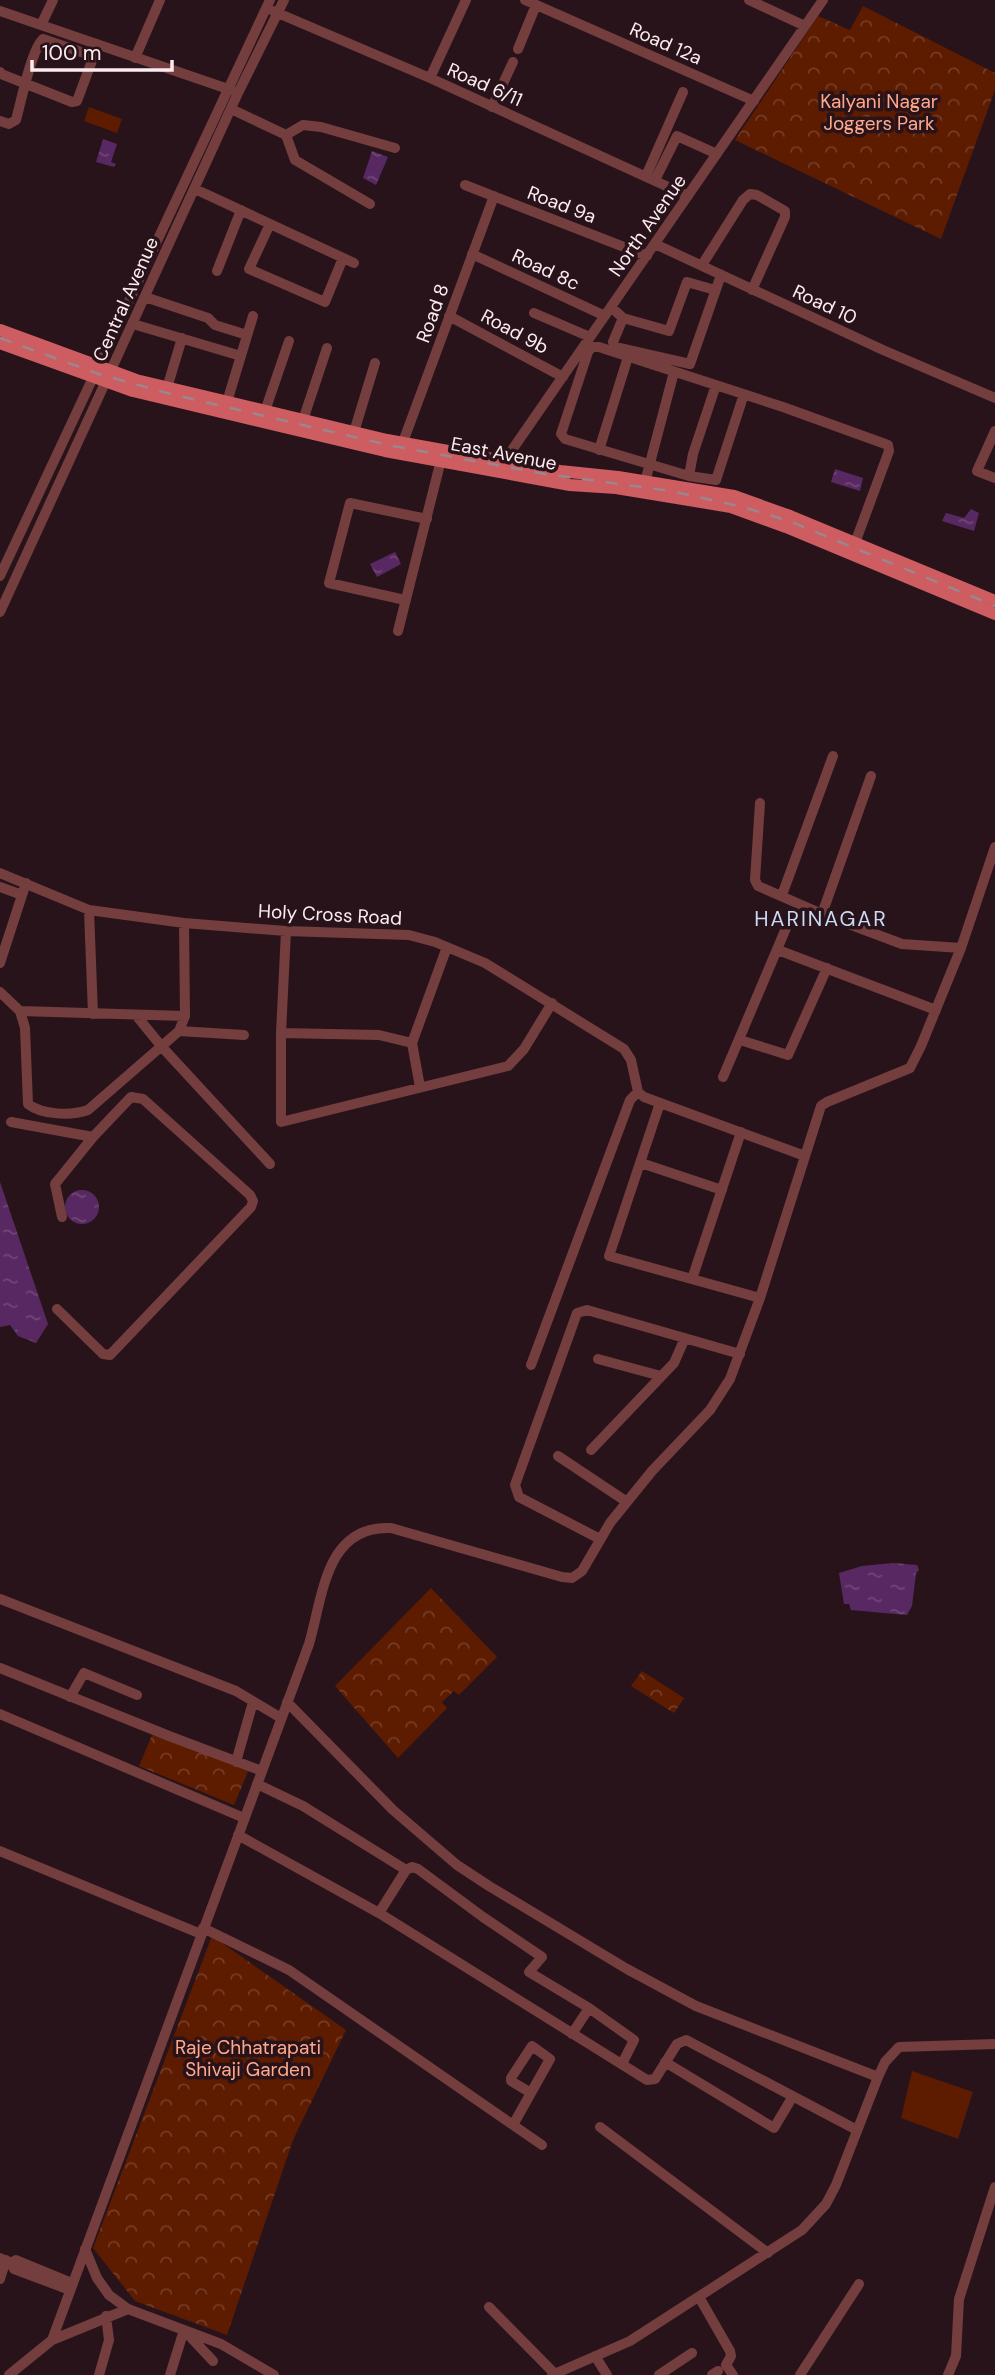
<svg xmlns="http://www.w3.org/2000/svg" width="995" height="2375" viewBox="0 0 995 2375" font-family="'DM Sans',sans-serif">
<defs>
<pattern id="forest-crowns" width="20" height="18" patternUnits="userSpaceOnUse" patternTransform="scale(1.75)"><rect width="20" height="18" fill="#5d1b00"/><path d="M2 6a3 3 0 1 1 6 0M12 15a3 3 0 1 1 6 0" fill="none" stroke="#753c26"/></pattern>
<pattern id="water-ripples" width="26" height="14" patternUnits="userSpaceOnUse" patternTransform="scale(1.75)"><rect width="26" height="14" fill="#582862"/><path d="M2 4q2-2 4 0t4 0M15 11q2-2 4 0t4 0" fill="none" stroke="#714779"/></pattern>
</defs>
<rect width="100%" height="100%" fill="#29131a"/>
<path fill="#5d1b00" d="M 89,107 L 122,119 L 117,133 L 84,121 Z
M 912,2071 L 973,2092 L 958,2139 L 901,2118 Z"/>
<path fill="url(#forest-crowns)" d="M 863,6 L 995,73 L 995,90 L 941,239 L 735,140 L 818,16 L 850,30 Z
M 431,1588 L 497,1657 L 459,1695 L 454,1691 L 442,1702 L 447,1708 L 398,1758 L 335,1686 Z
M 642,1671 L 684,1698 L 674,1713 L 631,1686 Z
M 152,1735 L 249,1769 L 234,1805 L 139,1766 Z
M 212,1936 L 346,2030 L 293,2140 L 227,2335 L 135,2301 L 93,2248 Z"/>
<path fill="url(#water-ripples)" d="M 103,139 L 117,144 L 111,162 L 116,164 L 114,167 L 96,162 Z
M 372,151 L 388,157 L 376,185 L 363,178 Z
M 835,469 L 863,478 L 860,491 L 831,482 Z
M 971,509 L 979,513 L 974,531 L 942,521 L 946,513 L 964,518 Z
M 395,552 L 401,564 L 377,577 L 370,564 Z
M 0,1182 L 48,1324 L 36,1343 L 18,1336 L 10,1325 L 0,1327 Z
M65 1207a17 17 0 1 1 34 0a17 17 0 1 1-34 0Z
M 893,1563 L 917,1565 L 919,1570 L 916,1573 L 912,1606 L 907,1615 L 851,1610 L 849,1604 L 844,1604 L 839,1573 L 862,1566 Z"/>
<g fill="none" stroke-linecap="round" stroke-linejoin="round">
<path stroke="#743e3e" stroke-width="10" d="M 525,0 L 754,101
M 749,0 L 805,26
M 0,11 L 231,90
M 273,11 L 430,78 L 688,196
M 41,25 L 53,0
M 518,49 L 536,5
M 135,58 L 160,0
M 0,72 L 1,74 L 72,102 L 77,101 L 93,58 L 90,55 L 43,39 C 31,50 21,102 16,120 L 9,124 L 0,121
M 430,78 L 466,0
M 492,107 L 513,62
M 231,109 L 286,135
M 286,135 L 303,125 L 321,127 L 395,148
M 286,135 L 295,160 L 370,204
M 646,176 L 683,92
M 655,180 L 677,136 L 717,154
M 465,185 L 647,256
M 195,189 L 354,263
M 270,224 L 249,269 L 325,302 L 343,258
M 655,244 L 883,350 L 995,398
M 472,254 L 605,316
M 702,265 L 743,200 L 750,194 L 757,195 L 785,211 L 785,217 L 752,290
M 217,271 L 241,210
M 145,297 L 208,318 L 215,325 L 247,335
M 611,307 L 623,318 L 669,331 L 687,282 L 715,290
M 534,313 L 590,337
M 449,316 L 563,377
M 623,318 L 613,342 L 615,347 L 690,364 L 721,275
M 133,324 L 241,356
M 167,388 L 182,338
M 744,394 L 716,480 L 689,476 L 565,439 L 561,434 L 588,352 L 592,347 L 599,347 L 783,407 L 888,445 L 889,451 L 855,543
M 227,402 L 253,316
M 265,411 L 289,341
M 303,420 L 327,348
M 995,431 L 977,471 L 995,478
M 354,432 L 375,363
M 403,442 L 494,196
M 599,450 L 628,357
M 507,466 L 510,453 L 823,0
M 689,476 L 693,454 L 716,385
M 645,482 L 674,372
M 0,576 L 270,0
M 405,600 L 329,583 L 350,503 L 427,519
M 0,612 L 238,93 L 284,0
M 398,631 L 441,460
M 760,803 L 755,880 L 758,886 L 822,914 L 902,944 L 961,948
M 0,873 L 89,910 L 184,923 L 286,931 L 409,935 L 435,942 L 485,963 L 624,1049 L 631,1060 L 638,1092 L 644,1097 L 805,1156
M 0,887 L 22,895
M 782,895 L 833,756
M 89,910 L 93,1014
M 822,914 L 871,776
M 286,931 L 281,1033 L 281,1122 L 508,1066 L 524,1049 L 552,1003
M 778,950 L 936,1010
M 0,963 L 26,883
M 0,992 L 20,1011 L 25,1028 L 28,1104 C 42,1115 71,1116 88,1110 L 179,1031 L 185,1016 L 184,923
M 20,1011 L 185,1016
M 136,1015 L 162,1047 L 270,1164
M 179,1031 L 244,1035
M 281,1033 L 379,1035 L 412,1043
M 740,1040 L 788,1055 L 827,968
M 723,1077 L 789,921
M 420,1087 L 412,1043 L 447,947
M 660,1103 L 609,1256 L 760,1298
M 11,1122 L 93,1137
M 641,1163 L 722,1190
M 692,1279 L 741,1132
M 57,1309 L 103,1354 L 110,1355 L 251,1207 L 253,1201 L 250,1195 L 143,1099 L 131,1097 L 93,1137 L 55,1184 L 62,1217
M 598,1359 L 661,1376
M 531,1365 L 630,1100 L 638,1092
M 591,1450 L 674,1363 L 685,1338
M 558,1456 L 627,1502
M 600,1539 L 519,1497 L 515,1485 L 577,1313 L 587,1310 L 740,1354
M 0,1599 L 236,1691 L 281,1718
M 0,1668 L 169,1736 L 262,1771
M 70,1697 L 84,1673 L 137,1695
M 287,1702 L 393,1810 L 457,1865 L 489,1886 L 627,1969 L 696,2006 L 878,2077
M 0,1714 L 244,1818
M 236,1762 L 253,1702
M 257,1784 L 303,1806 L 406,1870
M 238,1835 L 379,1913 L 647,2080 L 655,2079 L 677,2044 L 686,2040 L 857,2130
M 0,1851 L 201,1934
M 379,1913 L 406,1870 L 412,1867 L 418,1869 L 483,1917 L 542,1957 L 529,1972 L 589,2008 L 634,2040 L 622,2064
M 203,1928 L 289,1970 L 542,2145
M 572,2034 L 589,2008
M 665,2062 L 774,2128 L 793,2096
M 513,2125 L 550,2059 L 532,2046 L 511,2078 L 511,2081 L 531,2093
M 600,2127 L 768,2253
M 85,2249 L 97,2278 L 109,2295 L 128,2309 L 221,2344 L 274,2375
M 0,2258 L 11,2263 L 14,2269 L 70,2290
M 11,2263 L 16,2260 L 72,2283
M 0,2279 L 6,2260
M 699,2297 L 730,2351 L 731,2356 L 726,2365 L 733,2375
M 489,2307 L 555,2374
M 52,2340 L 309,1644 C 323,1597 325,1525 391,1528 L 562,1577 L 572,1578 L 582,1571 L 610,1523 L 652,1471 L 710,1410 L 730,1379 L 760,1298 L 821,1106 L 827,1102 L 910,1068 L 921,1046 L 961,948 L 995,847
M 595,2356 L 607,2375
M 9,2375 L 52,2340 L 128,2309
M 99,2375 L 109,2340 L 106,2316
M 170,2375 L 184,2330 L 213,2361
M 552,2375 L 630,2341 L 802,2230 L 826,2204 L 836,2185 L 878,2077 L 885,2062 L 899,2047 L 995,2044
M 659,2375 L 692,2353
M 712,2375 L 718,2371
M 800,2375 L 859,2284
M 948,2375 L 956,2356 L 959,2299 L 995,2187"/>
<path stroke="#cd5d61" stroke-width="12" d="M 0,330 L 136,380 L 387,440 L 560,471 L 618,477 L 734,496 L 790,516 L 995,601
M 0,343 L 133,391 L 385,451 L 570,485 L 616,488 L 731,507 L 786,527 L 995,614"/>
<path stroke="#9a878d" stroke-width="2.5" stroke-dasharray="12 12" stroke-linecap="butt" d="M 0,338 L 99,374 L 167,393 L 388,445 L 545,474 L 671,491 L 743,507 L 789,521 L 995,606"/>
</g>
<g text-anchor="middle" stroke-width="7" stroke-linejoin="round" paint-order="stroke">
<g font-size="19" fill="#fcecf0" stroke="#29131a">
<text transform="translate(666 43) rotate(24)" y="7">Road 12a</text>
<text transform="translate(485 84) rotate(24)" y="7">Road 6/11</text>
<text transform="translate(562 204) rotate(21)" y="7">Road 9a</text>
<text transform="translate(647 225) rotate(-55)" y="7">North Avenue</text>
<text transform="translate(546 269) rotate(25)" y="7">Road 8c</text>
<text transform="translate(125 299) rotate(-66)" y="7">Central Avenue</text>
<text transform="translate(825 304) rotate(25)" y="7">Road 10</text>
<text transform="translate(432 313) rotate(-70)" y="7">Road 8</text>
<text transform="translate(515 331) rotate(28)" y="7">Road 9b</text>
<text transform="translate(504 453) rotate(11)" y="7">East Avenue</text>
<text transform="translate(330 914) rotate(3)" y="7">Holy Cross Road</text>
</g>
<g font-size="19" fill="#ffa98b" stroke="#29131a">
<text x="879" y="108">Kalyani Nagar<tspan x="879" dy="22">Joggers Park</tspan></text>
<text x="248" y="2054">Raje Chhatrapati<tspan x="248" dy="22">Shivaji Garden</tspan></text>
</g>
<g font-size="21" letter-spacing="2" fill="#cadaf4" stroke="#29131a">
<text x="821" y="926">HARINAGAR</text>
</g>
</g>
<path d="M32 60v10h140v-10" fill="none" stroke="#fcecf0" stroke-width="3.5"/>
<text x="42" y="60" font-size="21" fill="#fcecf0" stroke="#29131a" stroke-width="5" paint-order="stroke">100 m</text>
</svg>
